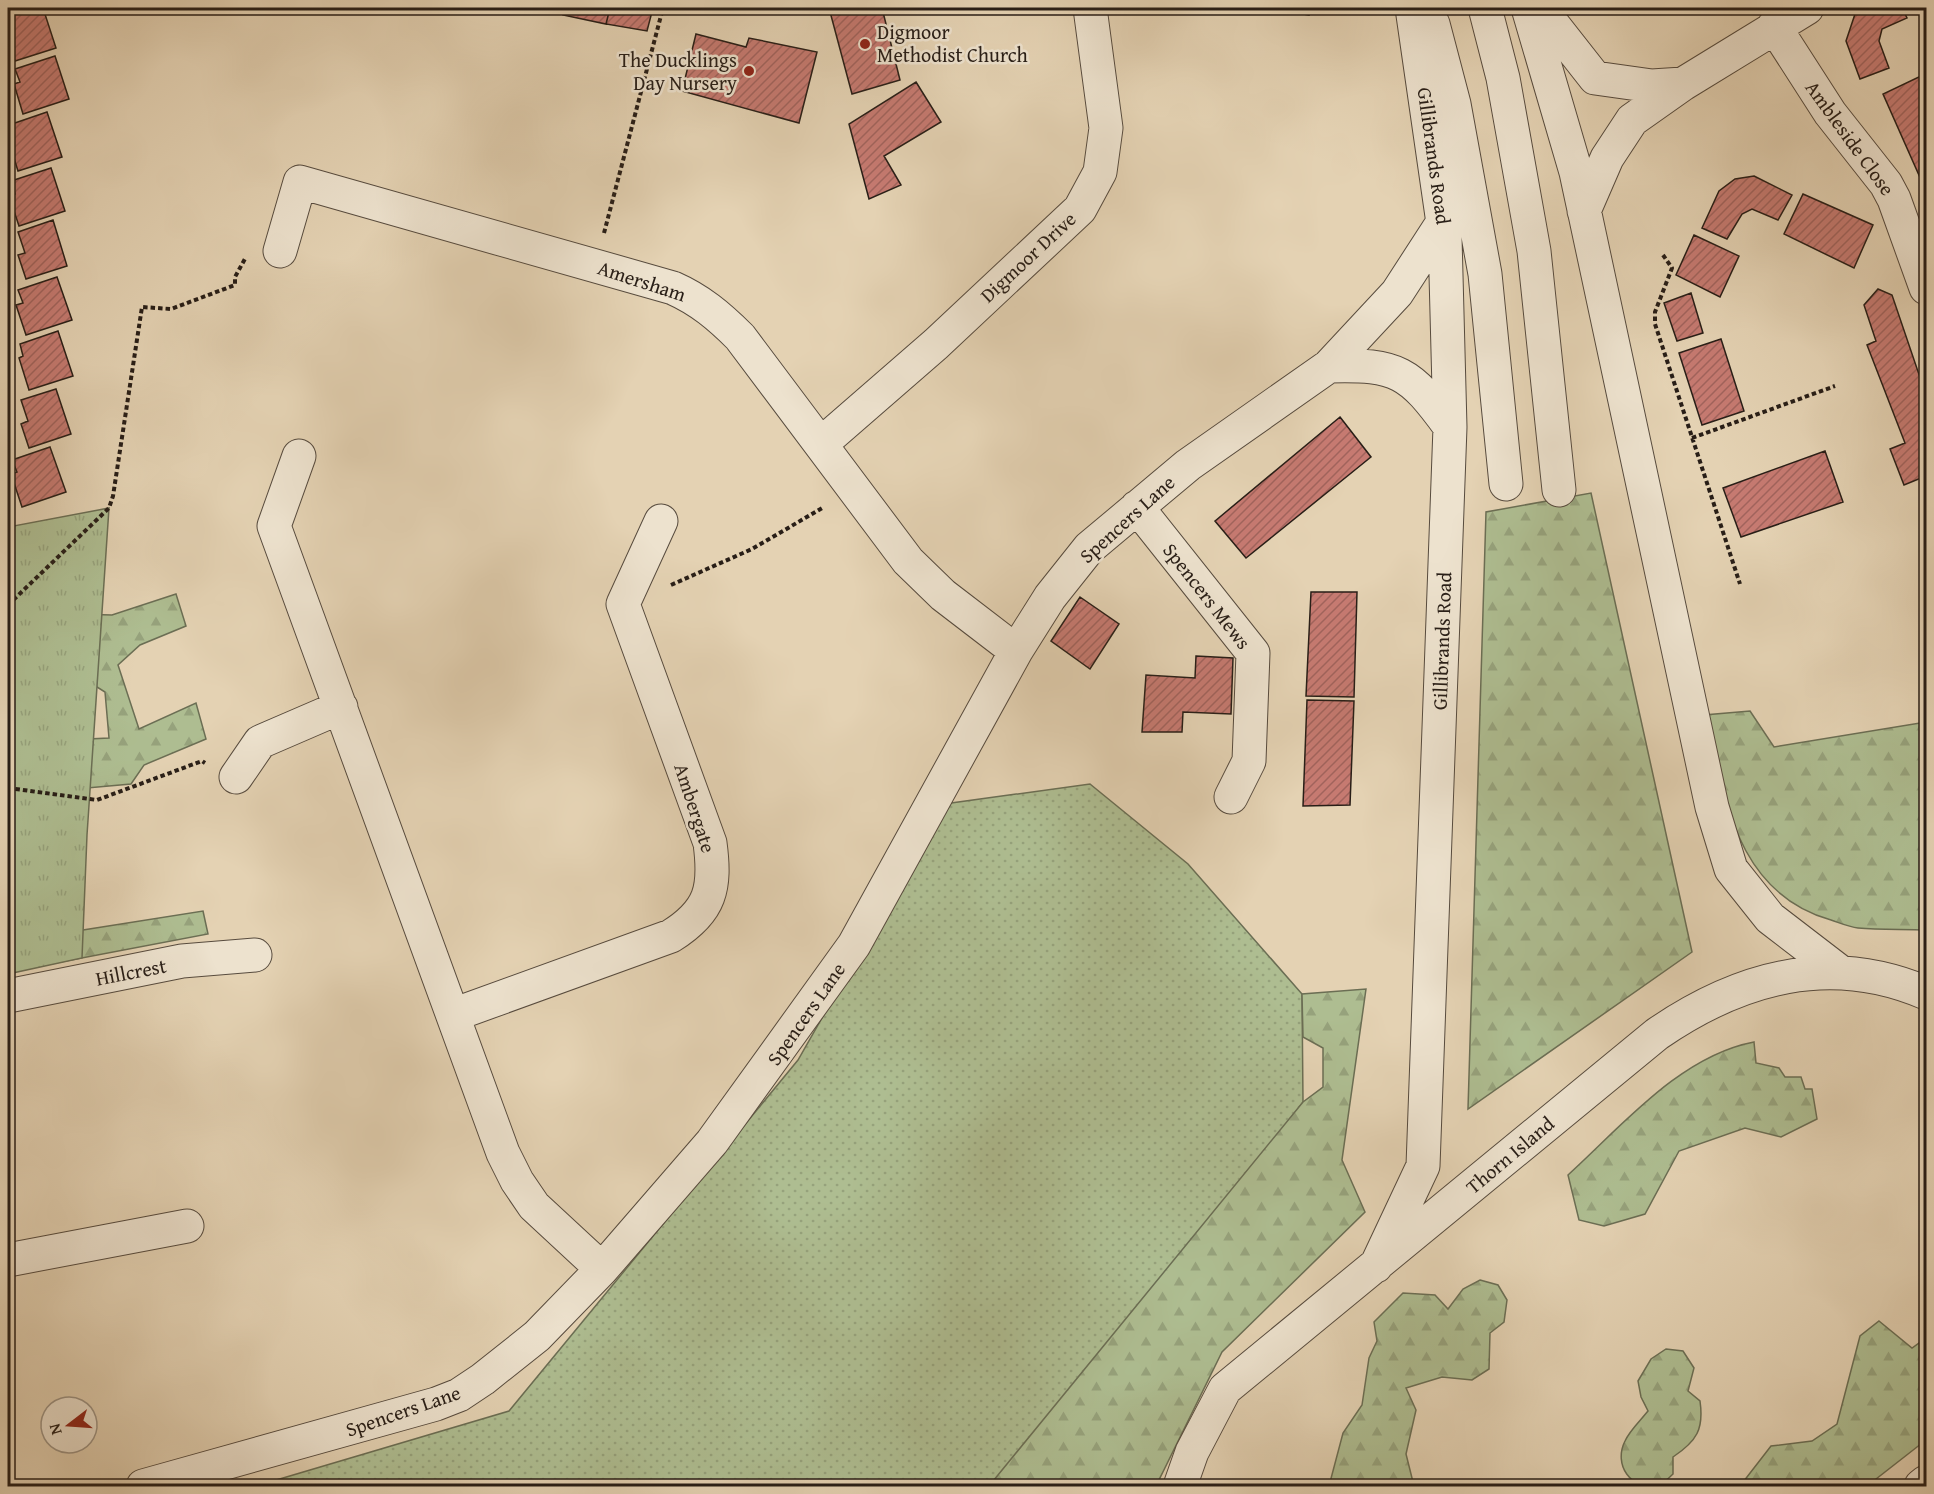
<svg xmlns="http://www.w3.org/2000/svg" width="1934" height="1494" viewBox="0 0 1934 1494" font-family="'Gentium Book Plus',serif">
<defs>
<pattern id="grass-dots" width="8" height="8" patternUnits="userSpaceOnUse" patternTransform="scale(1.5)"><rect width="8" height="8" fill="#aebd91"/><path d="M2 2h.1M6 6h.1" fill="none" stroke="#96a27c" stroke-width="1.8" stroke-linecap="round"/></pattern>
<pattern id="forest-firs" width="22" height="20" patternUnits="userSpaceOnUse" patternTransform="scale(1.5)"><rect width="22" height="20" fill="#aebd91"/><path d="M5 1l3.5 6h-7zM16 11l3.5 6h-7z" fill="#96a27c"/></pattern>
<pattern id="park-tufts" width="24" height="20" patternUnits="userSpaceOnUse" patternTransform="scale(1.5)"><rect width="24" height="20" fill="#aebd91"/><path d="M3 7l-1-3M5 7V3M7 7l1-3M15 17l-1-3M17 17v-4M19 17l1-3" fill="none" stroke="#96a27c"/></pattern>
<pattern id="building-hatch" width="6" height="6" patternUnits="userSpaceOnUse" patternTransform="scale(1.5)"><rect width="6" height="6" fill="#c67a71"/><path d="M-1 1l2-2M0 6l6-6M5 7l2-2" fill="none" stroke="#a1635c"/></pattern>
</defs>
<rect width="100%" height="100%" fill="#e4d2b3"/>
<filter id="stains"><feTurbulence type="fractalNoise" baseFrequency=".00333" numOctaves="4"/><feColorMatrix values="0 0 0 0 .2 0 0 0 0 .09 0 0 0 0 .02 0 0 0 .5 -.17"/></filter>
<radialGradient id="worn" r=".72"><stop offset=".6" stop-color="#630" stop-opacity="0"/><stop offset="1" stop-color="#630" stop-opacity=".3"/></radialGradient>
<path fill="url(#grass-dots)" stroke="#6b6e54" stroke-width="1.5" d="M 1090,784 L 1188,864 L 1302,994 L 1303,1102 L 1126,1339 L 999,1486 L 256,1486 L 509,1411 L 798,1060 L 944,804 Z"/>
<path fill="url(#forest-firs)" stroke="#6b6e54" stroke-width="1.5" d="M 1591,493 L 1692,952 L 1468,1109 L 1486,512 Z
M 176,594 L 186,626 L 140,645 L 118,665 L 139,729 L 196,703 L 206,739 L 144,765 L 131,784 L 87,788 L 67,740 L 109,738 L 105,692 L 89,682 L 76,614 L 112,615 Z
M 1750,711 L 1774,747 L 1920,723 L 1926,726 L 1926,930 C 1904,929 1880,930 1858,928 C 1849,927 1840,923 1831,920 C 1736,893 1725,798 1704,715 Z
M 203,911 L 208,934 L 8,972 L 83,930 Z
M 1366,989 L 1342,1160 L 1365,1212 L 1222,1352 L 1156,1486 L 989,1486 L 1303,1102 L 1323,1087 L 1323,1048 L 1303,1037 L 1302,994 Z
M 1754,1042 L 1756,1063 L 1779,1068 L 1785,1077 L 1801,1077 L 1805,1089 L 1812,1089 L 1817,1119 L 1781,1137 L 1745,1128 L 1679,1151 L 1645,1214 L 1604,1226 L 1579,1220 L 1568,1175 C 1622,1126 1680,1056 1754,1042 Z
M 1480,1280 L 1498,1285 L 1507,1300 L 1504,1322 L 1490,1333 L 1489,1369 L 1472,1380 L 1442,1377 L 1406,1388 L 1416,1410 L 1406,1454 L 1414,1486 L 1329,1486 L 1343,1433 L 1362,1405 L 1369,1358 L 1377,1341 L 1374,1322 L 1403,1293 L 1435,1295 L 1448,1309 L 1463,1289 Z
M 1879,1321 L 1912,1348 L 1926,1338 L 1926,1440 L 1867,1486 L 1740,1486 L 1771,1446 L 1812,1441 L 1837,1424 L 1860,1336 Z
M 1666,1349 L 1683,1351 L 1694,1368 L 1688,1391 L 1700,1401 C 1704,1429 1697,1441 1673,1457 L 1673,1474 C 1669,1478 1663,1484 1658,1485 C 1631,1491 1613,1465 1625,1441 C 1630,1430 1641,1420 1648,1411 L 1641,1397 L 1638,1381 L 1651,1359 Z"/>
<path fill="url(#park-tufts)" stroke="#6b6e54" stroke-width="1.5" d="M 109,508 L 87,835 L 82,958 L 8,974 L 8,527 Z"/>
<path fill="url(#building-hatch)" stroke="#281e17" stroke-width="1.5" d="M 26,8 L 43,8 L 56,48 L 15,61 L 8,39 L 14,35 L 8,14 Z
M 565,8 L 610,8 L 606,24 L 563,15 Z
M 610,8 L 653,8 L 647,31 L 606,24 Z
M 829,8 L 882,8 L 900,80 L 852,94 Z
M 1271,8 L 1310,8 L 1309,15 Z
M 1857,8 L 1902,8 L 1907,18 L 1882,29 L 1879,41 L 1889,68 L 1860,79 L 1846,41 Z
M 1916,8 L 1926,8 L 1926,26 L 1925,27 Z
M 696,34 L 746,47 L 749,38 L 817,52 L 799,123 L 682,91 Z
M 55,56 L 69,99 L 23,114 L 14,84 L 20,82 L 15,69 Z
M 1923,75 L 1926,82 L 1926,180 L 1922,182 L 1883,94 Z
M 916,82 L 941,122 L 884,156 L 901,185 L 869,199 L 849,124 Z
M 47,112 L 62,157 L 18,171 L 8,139 L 13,137 L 9,125 Z
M 51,168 L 65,211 L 19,226 L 9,196 L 15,194 L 11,181 Z
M 1754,176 L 1792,195 L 1778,220 L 1752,209 L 1742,214 L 1727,239 L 1702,228 L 1719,191 L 1735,179 Z
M 1803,194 L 1873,225 L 1854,268 L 1784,234 Z
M 53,220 L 67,266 L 26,279 L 18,255 L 25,253 L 18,232 Z
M 1694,235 L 1739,256 L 1720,297 L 1676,275 Z
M 57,277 L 72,320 L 26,335 L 16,305 L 23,303 L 18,290 Z
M 1878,289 L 1892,295 L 1926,395 L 1926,476 L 1904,485 L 1890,449 L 1905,443 L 1867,345 L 1876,341 L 1864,305 Z
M 1691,293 L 1703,333 L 1677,341 L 1664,303 Z
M 58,331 L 73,376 L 29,390 L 19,358 L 23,356 L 20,344 Z
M 1721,339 L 1744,411 L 1702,425 L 1679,353 Z
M 56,389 L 71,434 L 29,448 L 21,424 L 28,421 L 21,400 Z
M 1340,417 L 1371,457 L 1246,558 L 1215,521 Z
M 50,447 L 66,492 L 22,507 L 11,474 L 17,472 L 12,460 Z
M 1825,451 L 1843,502 L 1741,537 L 1723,488 Z
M 1311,592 L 1357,592 L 1354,697 L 1306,696 Z
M 1080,597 L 1119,624 L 1090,669 L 1051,641 Z
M 1196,656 L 1233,658 L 1231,714 L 1183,712 L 1182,732 L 1142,732 L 1146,675 L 1195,678 Z
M 1307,700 L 1354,701 L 1350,805 L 1303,806 Z"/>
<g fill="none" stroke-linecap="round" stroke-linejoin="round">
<g stroke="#574b3e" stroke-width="35">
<path id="minor" d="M 1485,8 L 1503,78 L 1534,251 L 1559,490
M 1528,8 L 1576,172 L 1712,807 L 1731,869 L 1770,918 L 1839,971
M 1540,8 L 1595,78 L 1652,86 L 1683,84
M 1433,24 L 1454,104 L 1485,274 L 1506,484
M 1774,26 L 1830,113 L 1886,184 L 1894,199 L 1926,288
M 1584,211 L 1607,158 L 1632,120 L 1683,84 L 1807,8
M 280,251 L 300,182 L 673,288 C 700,300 719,316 740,337 L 908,561 L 943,595 L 1016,651
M 1329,366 C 1398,364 1410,372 1450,427
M 821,444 L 936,344 L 1080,209 L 1100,172 L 1106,128 L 1090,8
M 299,456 L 274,526 L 503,1153 L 517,1181 L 534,1206 L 602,1269
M 1137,507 L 1253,653 L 1249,761 L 1231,797
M 236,777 L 260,742 L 341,707
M 8,996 L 182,961 L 255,955
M 453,1015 L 671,936 C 711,911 716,888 710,843 L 623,604 L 661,521
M 8,1260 L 187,1226
M 1376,1266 L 1423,1166 L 1450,427 L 1445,237 L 1412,8
M 143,1486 L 436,1404 L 459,1395 L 483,1379 L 537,1336 L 602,1269 L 712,1142 L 854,945 L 1016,651 L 1050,597 L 1089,548 L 1188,465 L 1329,366 L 1397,293 L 1443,222
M 1180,1486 L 1192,1452 L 1225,1389 L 1657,1034 C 1740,977 1830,952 1926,993
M 1921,1486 L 1926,1482"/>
</g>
<path stroke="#281e17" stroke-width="4" stroke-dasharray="4.5 3" stroke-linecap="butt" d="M 604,233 L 663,8
M 1663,255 L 1672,268 L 1655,312 L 1655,324 L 1740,584
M 1692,438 L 1835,386
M 671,585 L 752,549 L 824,507
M 8,605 L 109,508 L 113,496 L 142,307 L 171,309 L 235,285 L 235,277 L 246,257
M 8,788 L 97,800 L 202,761 L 205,763"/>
<use href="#minor" stroke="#ede2ce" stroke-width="33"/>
</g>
<g fill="#8f2418" stroke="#ede2ce" stroke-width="2">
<circle cx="865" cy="44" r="6"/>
<circle cx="749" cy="71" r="6"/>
</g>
<g text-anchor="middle" stroke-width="5" stroke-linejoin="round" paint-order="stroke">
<g font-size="20" fill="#281e17" stroke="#ede2ce" text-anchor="start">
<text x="877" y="39">Digmoor<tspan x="877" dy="23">Methodist Church</tspan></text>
<text x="737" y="67" text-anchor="end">The Ducklings<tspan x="737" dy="23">Day Nursery</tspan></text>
</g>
<g font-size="20" fill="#281e17" stroke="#ede2ce">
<text transform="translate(1850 138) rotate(54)" y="7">Ambleside Close</text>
<text transform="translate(1434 156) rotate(82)" y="7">Gillibrands Road</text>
<text transform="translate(1028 257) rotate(-43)" y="7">Digmoor Drive</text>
<text transform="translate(642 281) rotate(18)" y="7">Amersham</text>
<text transform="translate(1127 519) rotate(-42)" y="7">Spencers Lane</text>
<text transform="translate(1207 596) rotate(52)" y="7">Spencers Mews</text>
<text transform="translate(1442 641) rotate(-88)" y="7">Gillibrands Road</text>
<text transform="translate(695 808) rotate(72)" y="7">Ambergate</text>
<text transform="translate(131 972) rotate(-11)" y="7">Hillcrest</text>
<text transform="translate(806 1014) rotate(-55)" y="7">Spencers Lane</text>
<text transform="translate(1510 1155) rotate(-40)" y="7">Thorn Island</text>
<text transform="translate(403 1411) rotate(-19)" y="7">Spencers Lane</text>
</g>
</g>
<rect width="1934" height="1494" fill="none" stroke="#e4d2b3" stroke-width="30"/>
<rect x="9" y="9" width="1916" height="1476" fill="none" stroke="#281e17" stroke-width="3"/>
<rect x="15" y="15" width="1904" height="1464" fill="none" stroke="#281e17" stroke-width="1.5"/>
<g transform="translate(69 1425) rotate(253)"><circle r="28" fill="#ede2ce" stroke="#9e9485" stroke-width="1.5"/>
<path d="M0-4.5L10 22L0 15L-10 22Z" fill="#8f2418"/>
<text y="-9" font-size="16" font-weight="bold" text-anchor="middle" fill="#281e17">N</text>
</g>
<rect width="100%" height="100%" filter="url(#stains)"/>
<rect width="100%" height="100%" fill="url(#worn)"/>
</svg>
